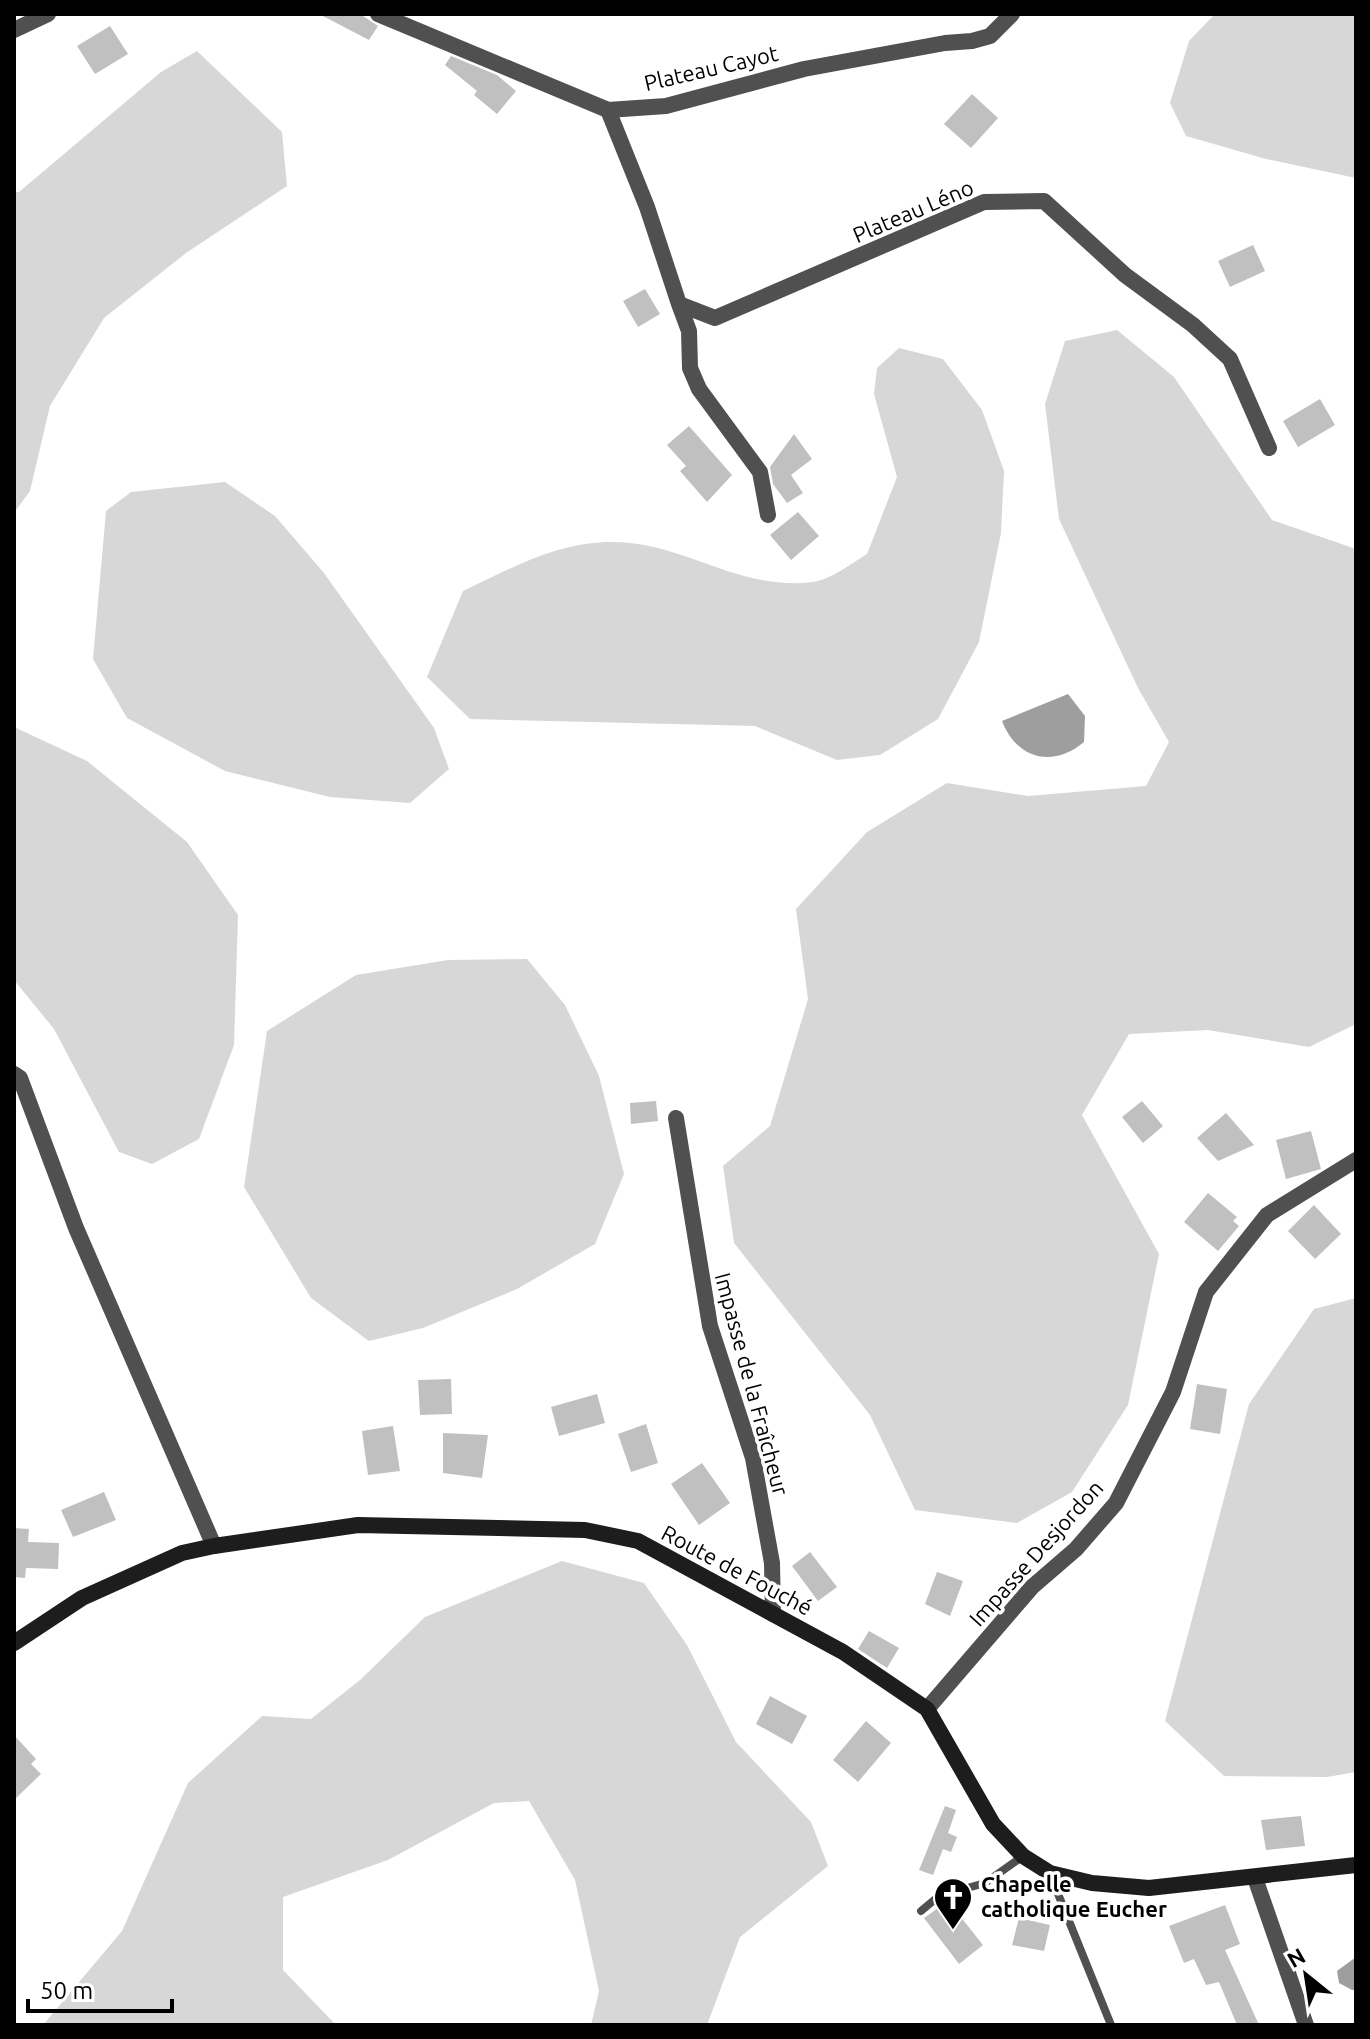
<svg xmlns="http://www.w3.org/2000/svg" width="1370" height="2039" viewBox="0 0 1370 2039" font-family="Ubuntu,sans-serif">
<rect width="100%" height="100%" fill="#fff"/>
<path fill="#d7d7d7" d="M 1215,14 L 1356,14 L 1356,178 L 1266,159 L 1186,136 L 1170,103 L 1189,41 Z
M 197,51 L 282,132 L 287,186 L 186,253 L 104,318 L 50,406 L 30,491 L 14,513 L 14,192 L 19,192 L 161,72 Z
M 1117,330 L 1174,377 L 1272,520 L 1356,549 L 1356,1024 L 1309,1047 L 1208,1030 L 1129,1034 L 1082,1115 L 1159,1254 L 1128,1405 L 1072,1492 L 1017,1523 L 915,1510 L 870,1415 L 734,1243 L 723,1166 L 770,1126 L 808,999 L 796,909 L 867,832 L 947,783 L 1028,796 L 1146,786 L 1169,742 L 1138,688 L 1059,519 L 1045,404 L 1065,341 Z
M 899,348 L 943,359 L 982,410 L 1004,471 L 1001,533 L 979,642 L 938,719 L 880,755 L 837,760 L 755,726 L 470,719 L 427,677 L 463,591 C 509,569 554,544 606,542 C 682,539 737,592 813,582 C 830,580 852,563 867,554 L 897,477 L 874,394 L 877,368 Z
M 225,482 L 275,516 L 324,573 L 434,728 L 449,769 L 410,803 L 330,797 L 225,771 L 127,718 L 93,659 L 106,511 L 131,492 Z
M 14,727 L 87,761 L 187,842 L 238,915 L 234,1045 L 199,1139 L 152,1164 L 119,1152 L 54,1029 L 14,980 Z
M 527,959 L 565,1005 L 599,1076 L 624,1174 L 595,1244 L 517,1289 L 423,1328 L 369,1341 L 311,1298 L 244,1187 L 267,1031 L 356,975 L 448,960 Z
M 1356,1298 L 1356,1772 L 1327,1777 L 1224,1776 L 1165,1721 L 1249,1404 L 1314,1309 Z
M 562,1561 L 644,1583 L 687,1645 L 736,1742 L 811,1822 L 828,1866 L 740,1937 L 707,2025 L 591,2025 L 599,1991 L 575,1880 L 529,1801 L 494,1803 L 388,1860 L 283,1897 L 283,1970 L 336,2025 L 43,2025 L 122,1931 L 188,1783 L 262,1716 L 311,1719 L 360,1680 L 425,1617 Z"/>
<path fill="#9e9e9e" d="M 1068,694 L 1085,716 L 1084,742 C 1052,769 1016,758 1002,721 Z
M 1356,1957 L 1356,1990 L 1352,1990 L 1339,1983 L 1337,1971 Z"/>
<path fill="#c0c0c0" d="M 319,14 L 360,14 L 378,26 L 369,40 Z
M 110,26 L 128,54 L 95,74 L 77,46 Z
M 451,56 L 497,75 L 516,91 L 497,114 L 474,95 L 477,91 L 445,65 Z
M 972,94 L 998,118 L 971,148 L 944,124 Z
M 1253,245 L 1265,271 L 1230,287 L 1218,261 Z
M 645,289 L 660,314 L 638,327 L 623,301 Z
M 1320,399 L 1335,425 L 1298,447 L 1283,421 Z
M 689,426 L 732,475 L 707,502 L 680,471 L 686,466 L 667,445 Z
M 794,434 L 812,459 L 791,475 L 803,493 L 787,503 L 773,484 L 770,467 Z
M 798,512 L 819,536 L 791,560 L 770,535 Z
M 656,1101 L 658,1121 L 631,1124 L 630,1103 Z
M 1142,1101 L 1163,1126 L 1143,1143 L 1122,1117 Z
M 1226,1113 L 1254,1145 L 1218,1161 L 1197,1138 Z
M 1311,1131 L 1321,1169 L 1286,1179 L 1276,1140 Z
M 1208,1193 L 1237,1217 L 1233,1221 L 1239,1226 L 1218,1251 L 1184,1222 Z
M 1314,1205 L 1341,1234 L 1315,1259 L 1288,1231 Z
M 451,1379 L 452,1414 L 420,1415 L 418,1380 Z
M 1197,1384 L 1227,1389 L 1220,1434 L 1190,1429 Z
M 597,1394 L 605,1423 L 559,1436 L 551,1407 Z
M 646,1424 L 658,1463 L 631,1472 L 618,1434 Z
M 393,1426 L 400,1471 L 368,1475 L 362,1431 Z
M 443,1433 L 488,1435 L 482,1478 L 443,1473 Z
M 702,1463 L 730,1503 L 699,1525 L 671,1484 Z
M 104,1492 L 116,1520 L 73,1537 L 61,1510 Z
M 14,1528 L 29,1529 L 28,1542 L 59,1543 L 58,1569 L 26,1568 L 25,1578 L 14,1577 Z
M 810,1552 L 837,1587 L 818,1601 L 792,1566 Z
M 937,1572 L 963,1581 L 950,1616 L 925,1604 Z
M 869,1631 L 899,1648 L 887,1668 L 858,1649 Z
M 770,1696 L 807,1716 L 792,1744 L 756,1724 Z
M 866,1721 L 891,1743 L 858,1782 L 833,1760 Z
M 14,1735 L 36,1759 L 31,1764 L 41,1774 L 14,1800 Z
M 945,1806 L 956,1810 L 948,1833 L 957,1837 L 951,1852 L 943,1849 L 933,1875 L 919,1870 Z
M 1301,1816 L 1305,1846 L 1266,1850 L 1261,1820 Z
M 948,1901 L 983,1945 L 959,1964 L 924,1918 Z
M 1225,1905 L 1240,1944 L 1225,1950 L 1259,2025 L 1237,2025 L 1219,1982 L 1206,1985 L 1194,1959 L 1184,1963 L 1169,1926 Z
M 1019,1918 L 1050,1925 L 1044,1951 L 1012,1945 Z"/>
<g fill="none" stroke-linecap="round" stroke-linejoin="round">
<path stroke="#505050" stroke-width="8" d="M 1050,1874 L 1111,2025
M 921,1911 L 939,1896 L 985,1883 L 1023,1856"/>
<path stroke="#505050" stroke-width="16" d="M 378,14 L 608,110 L 666,106 L 804,69 L 945,43 L 972,41 L 990,36 L 1012,14
M 14,30 L 48,14
M 608,110 L 647,207 L 679,304 L 715,318 L 984,202 L 1044,201 L 1125,275 L 1193,325 L 1230,359 L 1269,448
M 679,304 L 689,331 L 690,368 L 699,389 L 760,472 L 768,515
M 14,1074 L 20,1078 L 76,1228 L 214,1546
M 676,1118 L 710,1326 L 753,1458 L 772,1563 L 773,1614
M 927,1709 L 1032,1587 L 1076,1549 L 1116,1503 L 1173,1392 L 1206,1292 L 1267,1215 L 1356,1160
M 1255,1878 L 1306,2025"/>
<path stroke="#1d1d1d" stroke-width="16" d="M 14,1643 L 82,1598 L 182,1553 L 214,1546 L 358,1525 L 585,1530 L 638,1541 L 843,1652 L 927,1709 L 993,1824 L 1023,1856 L 1050,1873 L 1092,1883 L 1149,1888 L 1356,1865"/>
</g>
<defs>
<g id="church-pin" transform="scale(2)"><path d="M0 17L-7.5 6A9.5 9.5 0 1 1 7.5 6Z" fill="#000" stroke="#fff"/><path d="M-1.2-6h2.4v3.5h3.3v2.4h-3.3V6h-2.4V-.1h-3.3v-2.4h3.3Z" fill="#fff"/></g>
</defs>
<g fill-rule="evenodd">
<use href="#church-pin" x="953" y="1897"/>
</g>
<g text-anchor="middle" stroke-width="7" stroke-linejoin="round" paint-order="stroke">
<g font-size="22" fill="#000" stroke="#fff">
<text transform="translate(711 68) rotate(-13)" y="8">Plateau Cayot</text>
<text transform="translate(913 211) rotate(-23)" y="8">Plateau Léno</text>
<text transform="translate(752 1384) rotate(75)" y="8">Impasse de la Fraîcheur</text>
<text transform="translate(1036 1553) rotate(-48)" y="8">Impasse Desjordon</text>
<text transform="translate(737 1570) rotate(28)" y="8">Route de Fouché</text>
</g>
<g font-size="22" font-weight="bold" fill="#000" stroke="#fff" text-anchor="start">
<text x="981" y="1892">Chapelle<tspan x="981" dy="25">catholique Eucher</tspan></text>
</g>
</g>
<rect width="1370" height="2039" fill="none" stroke="#000000" stroke-width="32"/>
<g transform="translate(1306 1975) rotate(330)" stroke="#ffffff" stroke-width="6" paint-order="stroke">
<path d="M0-6L14 30L0 20L-14 30Z" fill="#000000"/>
<text y="-12" font-size="22" font-weight="bold" text-anchor="middle" fill="#000000">N</text>
</g>
<path d="M28 1999v12h144v-12" fill="none" stroke="#000000" stroke-width="4"/>
<text x="40" y="1999" font-size="24" fill="#000000" stroke="#ffffff" stroke-width="6" paint-order="stroke">50 m</text>
</svg>
